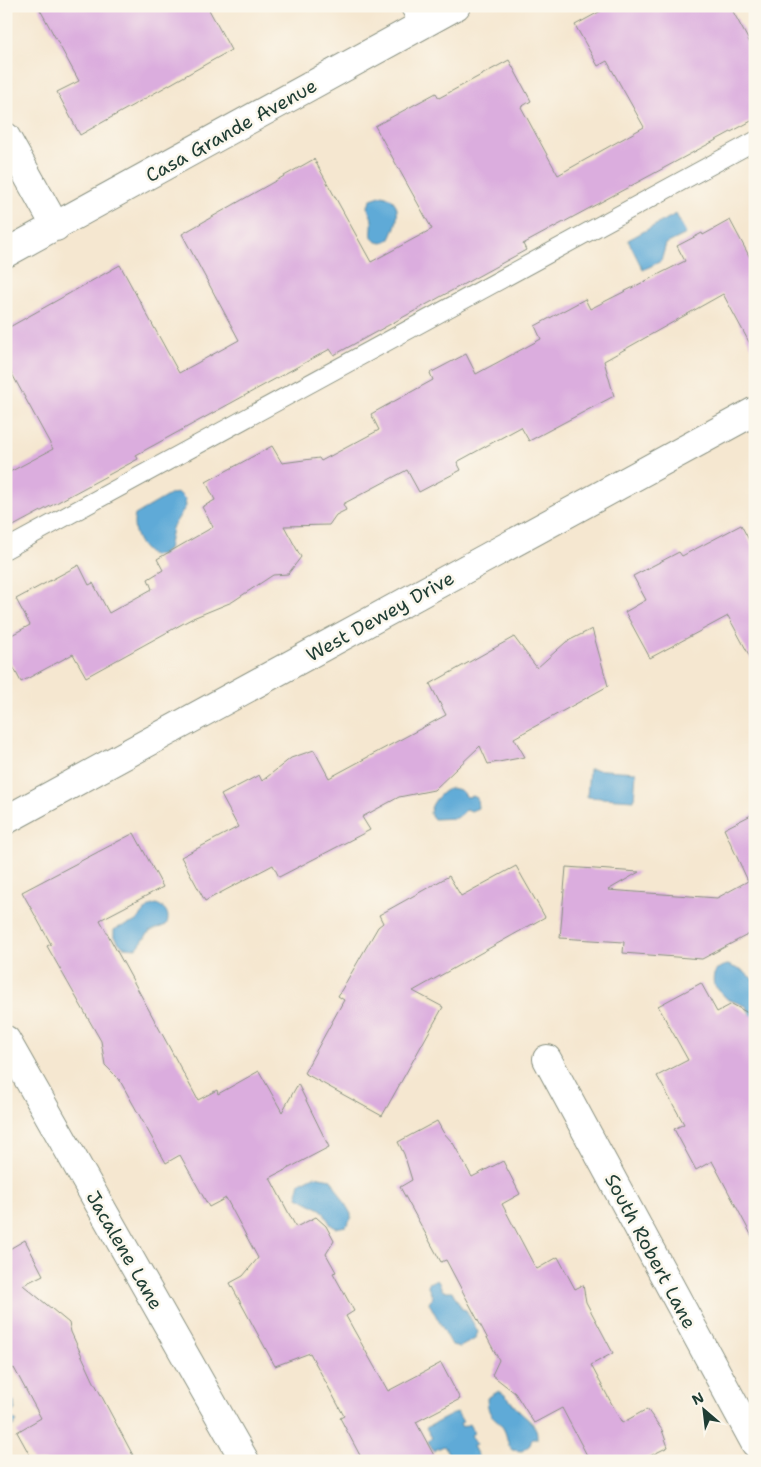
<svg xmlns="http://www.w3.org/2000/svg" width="761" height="1467" viewBox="0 0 761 1467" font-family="'Shantell Sans',sans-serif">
<rect width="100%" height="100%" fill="#fbf7ec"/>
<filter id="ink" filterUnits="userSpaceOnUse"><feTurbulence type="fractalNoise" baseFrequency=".02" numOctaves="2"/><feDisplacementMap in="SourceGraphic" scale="10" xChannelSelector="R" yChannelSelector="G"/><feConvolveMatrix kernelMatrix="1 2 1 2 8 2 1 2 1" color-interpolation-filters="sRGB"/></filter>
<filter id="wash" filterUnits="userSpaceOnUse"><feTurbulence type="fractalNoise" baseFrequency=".0096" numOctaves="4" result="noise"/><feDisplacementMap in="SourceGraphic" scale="20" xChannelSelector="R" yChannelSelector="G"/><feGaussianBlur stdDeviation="1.12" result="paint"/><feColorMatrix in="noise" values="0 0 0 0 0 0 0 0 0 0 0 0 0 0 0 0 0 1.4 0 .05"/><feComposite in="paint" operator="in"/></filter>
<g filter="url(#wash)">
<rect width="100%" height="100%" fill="#f5e7d0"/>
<path fill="#5eaad7" stroke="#3e7486" d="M 383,195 C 405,201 397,225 390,239 L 382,243 C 367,241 373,231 372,221 C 372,216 368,211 368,206 L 371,199 Z
M 676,214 L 686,234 L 666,244 L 661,261 L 643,270 L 628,240 Z
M 179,493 L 185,499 L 186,506 L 172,528 L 168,550 L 162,555 L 152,556 C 139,547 131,531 135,515 L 171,494 Z
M 589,769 L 636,772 L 634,800 L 587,797 Z
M 451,788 L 460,790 L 467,797 L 473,796 L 477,798 L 478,808 L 471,811 L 467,809 L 457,818 L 434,819 L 430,814 C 430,804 441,791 451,788 Z
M 156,904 C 166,907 171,916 166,925 L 149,932 L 137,948 L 123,947 L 114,937 L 114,930 C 121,925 130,926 137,920 C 145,913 145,907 156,904 Z
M 728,965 L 743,971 L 755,981 L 755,1022 L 746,1006 L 727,999 L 714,985 C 711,974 717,966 728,965 Z
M 314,1176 L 331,1179 L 351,1214 L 351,1219 L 346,1226 L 336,1228 L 331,1225 L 322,1210 L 298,1197 L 297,1193 L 300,1183 Z
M 435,1280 L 438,1281 L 443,1291 L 452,1291 L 462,1309 L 466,1310 L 478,1332 L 475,1339 L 460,1347 L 452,1345 L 429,1303 L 433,1297 L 428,1287 L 429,1283 Z
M 499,1391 C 510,1397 512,1405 521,1413 C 529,1421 538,1425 537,1439 L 532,1439 L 530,1445 L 522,1451 L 512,1450 C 506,1443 508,1436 503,1428 C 495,1414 488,1420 487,1398 Z
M 6,1394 L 14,1402 L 15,1409 L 10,1416 L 17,1422 L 10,1428 L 6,1424 Z
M 457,1412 L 463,1422 L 460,1423 L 462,1427 L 469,1424 L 474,1433 L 471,1435 L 476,1444 L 473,1446 L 480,1460 L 478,1461 L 447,1461 L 451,1458 L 444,1446 L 433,1451 L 428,1441 L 432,1438 L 426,1428 Z"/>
<g id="blocks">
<path fill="#dbadde" d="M 38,6 L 207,6 L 231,50 L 80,135 L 57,92 L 79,81 Z
M 610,6 L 730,6 L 755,52 L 755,119 L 523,244 L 526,250 L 334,355 L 330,349 L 136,455 L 138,459 L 6,530 L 6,474 L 53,449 L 6,363 L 6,329 L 120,265 L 179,373 L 239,340 L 182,234 L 314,159 L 371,262 L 432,229 L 375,126 L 436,93 L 439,98 L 509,60 L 531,101 L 521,107 L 558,175 L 644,127 L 607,61 L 598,66 L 575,25 Z
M 730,220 L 755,267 L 755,353 L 723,294 L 604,361 L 614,396 L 529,441 L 521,427 L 457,462 L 461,470 L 419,492 L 407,470 L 343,504 L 346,510 L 336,515 L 329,525 L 284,526 L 301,557 L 288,574 L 273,575 L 232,602 L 193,618 L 86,677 L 73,654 L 21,682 L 6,653 L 6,638 L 30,625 L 16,599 L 79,565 L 89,585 L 93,583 L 109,613 L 152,589 L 148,579 L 163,570 L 157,559 L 213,527 L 202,507 L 215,500 L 206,482 L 272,446 L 282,463 L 319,458 L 321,461 L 379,430 L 371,414 L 433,380 L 430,373 L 466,354 L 476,374 L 541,339 L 535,326 L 585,299 L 590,309 L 685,261 L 677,246 L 702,233 L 703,235 Z
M 741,525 L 755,551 L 755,666 L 728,616 L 650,658 L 625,612 L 646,600 L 633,576 L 679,552 L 682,556 Z
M 592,629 L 608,686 L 514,738 L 525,757 L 488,764 L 480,746 L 434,790 L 399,797 L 362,817 L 370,830 L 279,877 L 273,865 L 205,901 L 181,857 L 238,827 L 221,795 L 259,775 L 262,781 L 291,758 L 314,750 L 329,778 L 446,715 L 430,684 L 514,637 L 537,668 L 566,642 Z
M 755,813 L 755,931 L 702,959 L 623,953 L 624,942 L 560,938 L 566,867 L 639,872 L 608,890 L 717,898 L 748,881 L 724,829 Z
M 134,833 L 163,887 L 100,920 L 198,1100 L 217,1090 L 218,1094 L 259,1071 L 282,1112 L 298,1084 L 329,1147 L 270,1178 L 296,1227 L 316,1217 L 326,1226 L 334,1241 L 326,1254 L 336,1272 L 333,1273 L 354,1311 L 346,1316 L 388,1391 L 441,1363 L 460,1399 L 416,1422 L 437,1461 L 363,1461 L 340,1418 L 344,1416 L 310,1353 L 275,1366 L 230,1283 L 243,1276 L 258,1258 L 226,1198 L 209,1207 L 180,1155 L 166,1163 L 119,1079 L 105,1065 L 101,1041 L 47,946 L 51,944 L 22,892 Z
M 516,866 L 545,917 L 413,991 L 443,1007 L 382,1116 L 304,1073 L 344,1000 L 338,996 L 378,927 L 383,923 L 379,915 L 449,876 L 461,896 Z
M 701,983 L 717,1012 L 732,1004 L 755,1017 L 755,1242 L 712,1161 L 696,1170 L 674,1129 L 684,1124 L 657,1076 L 688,1060 L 658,1006 Z
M 437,1121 L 443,1132 L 453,1143 L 472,1177 L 503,1161 L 520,1194 L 502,1204 L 534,1265 L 537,1269 L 558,1257 L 575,1289 L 583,1285 L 586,1302 L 613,1353 L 591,1365 L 622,1423 L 647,1409 L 662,1430 L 668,1447 L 640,1461 L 590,1461 L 562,1408 L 534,1423 L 515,1393 L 492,1375 L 499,1360 L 446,1260 L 441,1262 L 400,1187 L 412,1180 L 404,1154 L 398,1142 Z
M 25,1240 L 43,1275 L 23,1285 L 69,1323 L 71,1332 L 93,1380 L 136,1461 L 33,1461 L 17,1432 L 41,1418 L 14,1368 L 6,1372 L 6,1251 Z"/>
</g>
</g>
<g filter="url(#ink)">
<use href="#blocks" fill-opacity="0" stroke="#8a9282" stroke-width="1"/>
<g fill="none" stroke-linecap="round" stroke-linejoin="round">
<g stroke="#8a9282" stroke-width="20">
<path id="service" d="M 409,6 L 420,26
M 6,549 L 755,141"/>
</g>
<g stroke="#8a9282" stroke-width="30">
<path id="minor" d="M 6,137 L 56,227
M 6,253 L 456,6
M 6,820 L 755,411
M 6,1040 L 245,1461
M 547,1059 L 755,1443"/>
</g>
<use href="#service" stroke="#fff" stroke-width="18"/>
<use href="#minor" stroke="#fff" stroke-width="28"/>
</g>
</g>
<g text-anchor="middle" stroke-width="5" stroke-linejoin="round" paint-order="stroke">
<g font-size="19" fill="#1f3d34" stroke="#fbf7ec">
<text transform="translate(231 130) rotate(-29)" y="7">Casa Grande Avenue</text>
<text transform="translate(380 616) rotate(-29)" y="7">West Dewey Drive</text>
<text transform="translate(125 1250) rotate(60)" y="7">Jacalene Lane</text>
<text transform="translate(651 1251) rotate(62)" y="7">South Robert Lane</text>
</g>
</g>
<rect width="761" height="1467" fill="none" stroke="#fbf7ec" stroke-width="25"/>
<g transform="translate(704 1410) rotate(332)" stroke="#fbf7ec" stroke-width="4" paint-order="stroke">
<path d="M0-4L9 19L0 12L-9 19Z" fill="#1f3d34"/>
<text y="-8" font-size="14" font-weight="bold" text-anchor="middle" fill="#1f3d34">N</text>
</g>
</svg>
